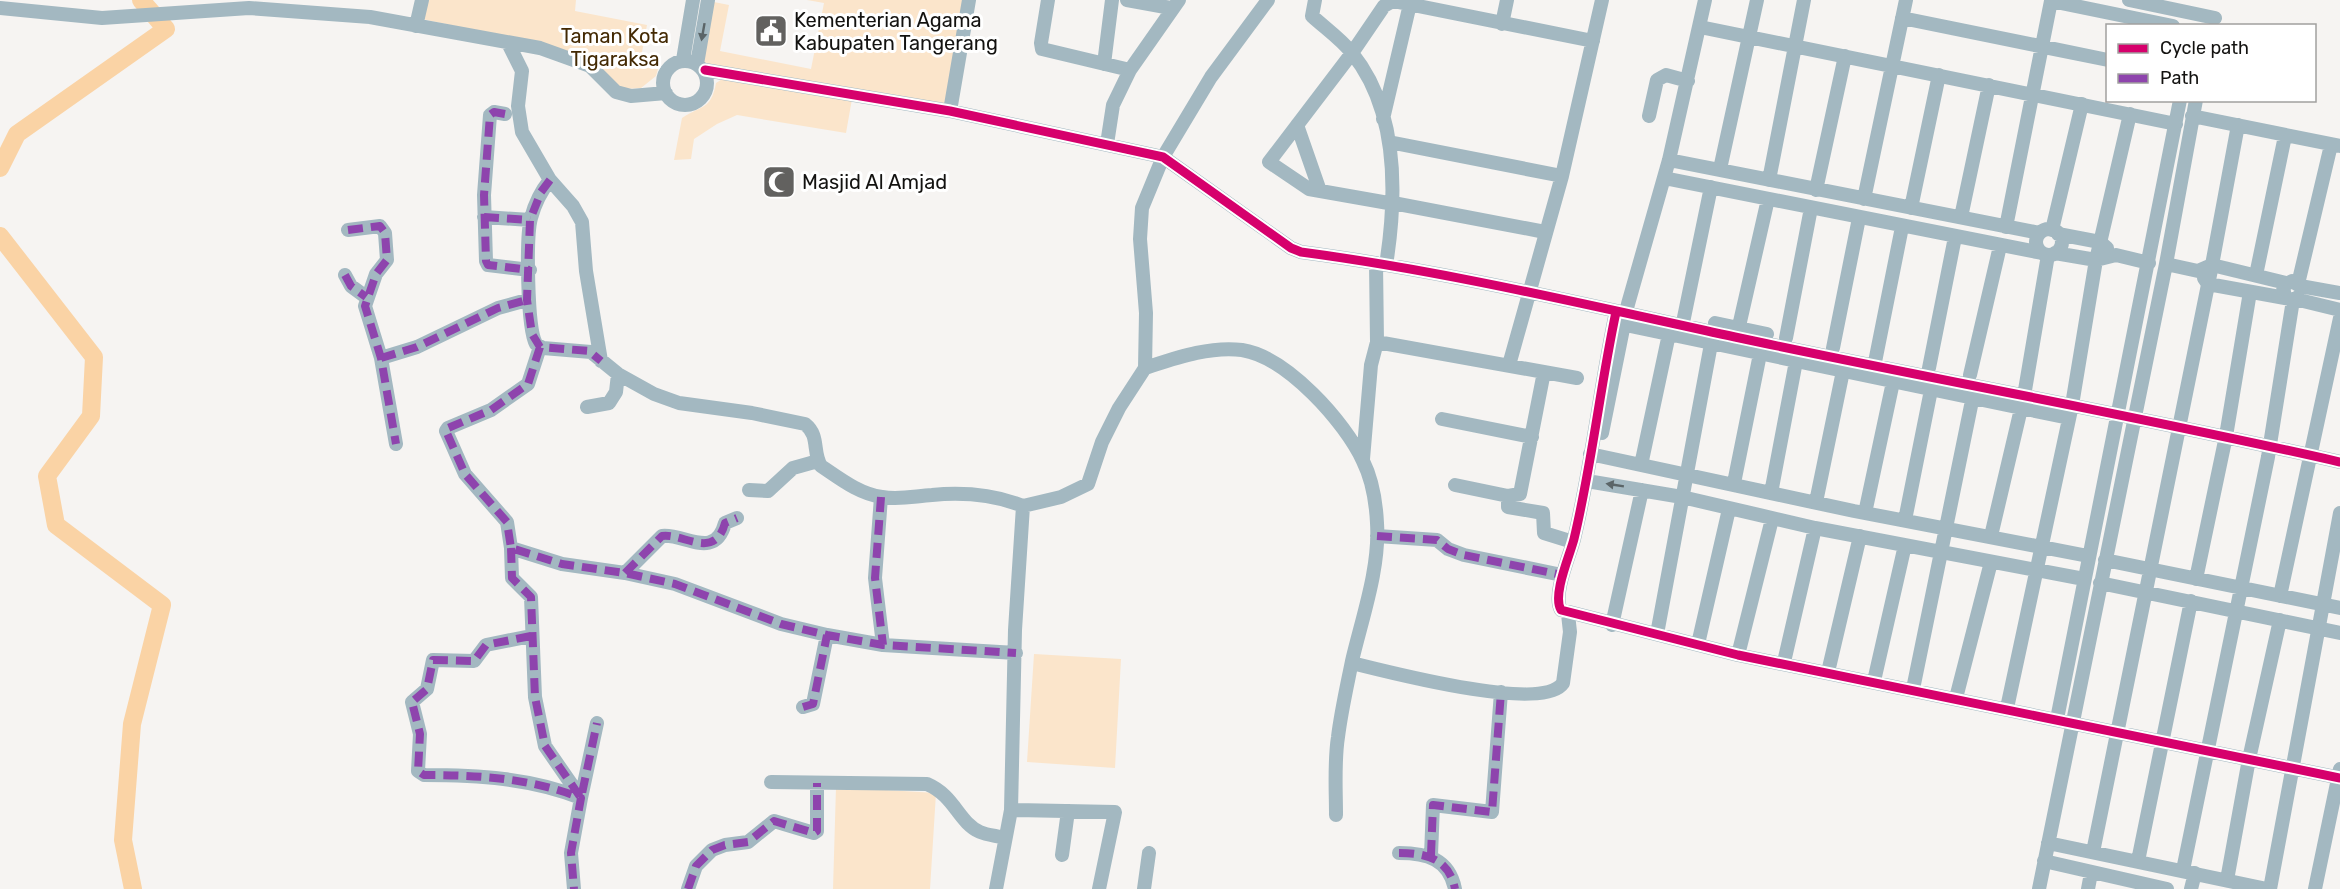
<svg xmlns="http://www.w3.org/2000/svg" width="2340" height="889" viewBox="0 0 2340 889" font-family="Rubik,sans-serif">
<rect width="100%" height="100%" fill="#f6f4f2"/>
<path fill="#fbe5cb" d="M 425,0 L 576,0 L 575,11 L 647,25 L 640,63 L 658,69 L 656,76 L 641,88 L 624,89 L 541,44 L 422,19 Z
M 807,0 L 967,0 L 949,110 L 706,69 L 699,62 L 709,1 L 729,5 L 720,51 L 811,69 L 824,3 Z
M 724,78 L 852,99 L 846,133 L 737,115 L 717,124 L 694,139 L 691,159 L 674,160 L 682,118 C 702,105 711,110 716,83 Z
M 1034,654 L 1121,659 L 1115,768 L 1027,762 Z
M 836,787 L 936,793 L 930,889 L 833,889 Z"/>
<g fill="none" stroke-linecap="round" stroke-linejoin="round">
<path stroke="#fad3a5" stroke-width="18" d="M 0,168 L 17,134 L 166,29 L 141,0
M 0,236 L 94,357 L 91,416 L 47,476 L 56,525 L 162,605 L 132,724 L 123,840 L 133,889"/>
<path stroke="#a3b8c1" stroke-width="14" d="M 1048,0 L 1041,43 L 1042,49 L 1130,70
M 1127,0 L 1171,8
M 1315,0 L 1312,16 C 1325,28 1341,39 1352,53 C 1399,111 1397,196 1386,265
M 2129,0 L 2215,18
M 0,8 L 102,18 L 249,8 L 370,17 L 540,48 L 590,66 L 616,92 L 631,96 L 666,93
M 1902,18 L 2108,60
M 1502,24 L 1507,0
M 416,26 L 422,0
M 1700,27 L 2176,124
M 508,43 L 522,71 L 518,106 L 522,132 L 550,180 L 573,206 L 582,222 L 586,271 L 601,361
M 683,60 L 693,0
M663 83a22 22 0 1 1 44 0a22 22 0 1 1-44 0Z
M 697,64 L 708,0
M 1104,64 L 1112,0
M 705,70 L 950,111 L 1163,157 L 1291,248 L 1301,252 C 1446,271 1592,306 1735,337 C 1936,380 2139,416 2340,462
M 950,111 L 969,0
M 505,114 L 494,112 L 490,115 L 484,195 L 486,261 L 488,265 L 530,270
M 1649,116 L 1657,80 L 1666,75 L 1688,81
M 2192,116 L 2340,146
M 1383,119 L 1410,4
M 1297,125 L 1320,191
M 1389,142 L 1562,176
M 1107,144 L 1113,105 L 1130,70 L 1179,0
M 1669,160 L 2040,233
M 1720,169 L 1757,0
M 1664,178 L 2042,253
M 550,180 C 541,191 535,203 531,218 C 526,236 527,328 536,344 L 543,348 L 591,352 L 618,374 L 654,394 L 679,403 L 752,413 L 805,424 C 820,436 812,451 821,466 C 839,478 859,494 882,497 C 900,500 915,496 932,495 C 963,492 995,495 1023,506 L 1015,630 L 1011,810 L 996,889
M 1769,180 L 1804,0
M 1816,190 L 1845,56
M 1864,199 L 1906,0
M 1393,203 L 1545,232
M 1394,204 L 1309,189 L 1269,162 L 1352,53 L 1384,6 L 1393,1 L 1593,41
M 1911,208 L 1939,75
M 484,217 L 530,220
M 1961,217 L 1989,85
M 2006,227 L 2051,1 L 2173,26
M2036 242a13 13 0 1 1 26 0a13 13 0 1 1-26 0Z
M 348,230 L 380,226 L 385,233 L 387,260 L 376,274 L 365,306 L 381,358 L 396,444
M 2052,230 L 2082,104
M 2058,234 L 2100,242 L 2107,248
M 2055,253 L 2096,260 L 2116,255 L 2149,263
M 1376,263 L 1377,342 L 1577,378
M 2166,264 L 2198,271 L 2212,265 L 2286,283
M 345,275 L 351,286 L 366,297
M 2256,275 L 2285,136
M 2204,278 L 2208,284 L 2285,298
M 2298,284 L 2331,145
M 2298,297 L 2293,300 L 2285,298 L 2283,286 L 2292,281 L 2300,286 L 2340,293
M 2295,299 L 2340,310
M 1616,312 C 1600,387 1592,464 1574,539 C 1570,555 1552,595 1561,610 L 1738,655 L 2340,778
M 1616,323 L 2069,418
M 1715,323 L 1767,334
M 1681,332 L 1711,187
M 1737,335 L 1768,199
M 1786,338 L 1811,208
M 540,347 L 528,384 L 491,410 L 448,428 L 446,431 L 465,474 L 507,522 L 511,548 L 562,564 L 625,573 L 675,584 L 781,624 L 827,635 L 883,645 L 1016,653
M 1833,348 L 1859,218
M 381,358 L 417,347 L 498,308 L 527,300
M 1509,365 L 1562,176 L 1602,0
M 1145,368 C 1176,358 1209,346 1242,350 C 1287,357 1345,422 1363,461 C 1372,479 1376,503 1377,523 C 1380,568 1362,618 1352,661 C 1347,686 1341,712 1338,737 C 1334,762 1336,789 1336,815
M 1929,368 L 1955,237
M 1873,372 L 1902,227
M 1970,375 L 2000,246
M 587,407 L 609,403 L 616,392 L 618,374
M 1442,419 L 1532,437
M 1602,433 L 1628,304 L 1669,160 L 1705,0
M 1590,454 L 1854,511 L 2088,556
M 1363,459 L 1371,365 L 1377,342
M 1641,465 L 1669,334
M 1587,481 L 1682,497 L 1815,528 L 2084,579
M 1734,483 L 1760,354
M 1455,485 L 1508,496 L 1520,494 L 1544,372
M 749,490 L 768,491 L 793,468 L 818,461
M 1771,493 L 1797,356
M 1508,496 L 1508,507 L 1543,513 L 1544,533 L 1573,542
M 881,497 L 875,578 L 883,645
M 1816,502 L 1843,371
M 1023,506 L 1061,497 L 1088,484 L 1102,442 L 1119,408 L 1145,368 L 1146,313 L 1140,239 L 1142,208 L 1163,157 L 1211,77 L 1268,0
M 1865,513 L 1893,382
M 1905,520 L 1931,390
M 1377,536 L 1437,540 L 1448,549 L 1464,555 L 1562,575
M 1991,536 L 2024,396 L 2048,255
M 511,548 L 512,578 L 531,597 L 535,697 L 545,746 L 581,798 L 597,723
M 2105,560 L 2340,608
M 625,573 L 662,536 C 684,533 715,561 725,523 L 737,518
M 2196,579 L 2226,436 L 2250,292
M 2100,583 L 2340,633
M 2280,596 L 2340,318
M 1612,625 L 1642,490
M 1657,634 L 1711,344
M 531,636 L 486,645 L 474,661 L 433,660 L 427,689 L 412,702 L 420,734 L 418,771 L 424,775 C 477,775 531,778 581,798 L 571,853 L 574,889
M 1698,644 L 1729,509
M 1738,655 L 1772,519
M 1784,662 L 1815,528
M 1352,663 C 1385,671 1543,713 1563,683 L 1570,632 L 1568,614
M 1828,672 L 1860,536
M 1874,681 L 1905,545
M 1913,689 L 1974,391
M 1956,698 L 1991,562
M 803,707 L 813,704 L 827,635
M 2007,708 L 2072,405 L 2096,260 L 2130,114
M 2057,719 L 2180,100
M 771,782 L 927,784 C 955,796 958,822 980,832 C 987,835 997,836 1004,838
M 1011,810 L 1115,812 L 1099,889
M 2048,843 L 2267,889
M 2093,852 L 2212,265 L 2238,125
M 1399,853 C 1427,853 1449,859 1455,889
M 1062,855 L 1068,811
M 1431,855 L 1433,805 L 1492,812 L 1501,692
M 2044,861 L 2167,889
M 2138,861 L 2191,601
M 2183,870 L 2268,457 L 2293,300
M 2227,880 L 2249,759 L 2280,620
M 688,889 L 696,866 L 712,850 L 725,845 L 748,842 L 774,821 L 814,833 L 817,831 L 817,783
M 1144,889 L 1149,853
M 2039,889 L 2166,264 L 2196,100
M 2088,889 L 2091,873
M 2191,889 L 2195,873
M 2270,889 L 2340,513
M 2315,889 L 2340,769"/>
<path stroke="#8e44ad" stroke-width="8" stroke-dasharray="15 8" stroke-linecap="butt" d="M 505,114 L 494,112 L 490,115 L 484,195 L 486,261 L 488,265 L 530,270
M 550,180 L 541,192 L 530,220 L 527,300 L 532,334 L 540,347 L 589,351 L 601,361
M 484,217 L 530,220
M 348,230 L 380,226 L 385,233 L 387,260 L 376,274 L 365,306 L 381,358 L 396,444
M 345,275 L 351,286 L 366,297
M 540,347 L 528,384 L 491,410 L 448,428 L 446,431 L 465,474 L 507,522 L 511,548 L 562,564 L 625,573 L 675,584 L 781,624 L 827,635 L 883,645 L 1016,653
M 381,358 L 417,347 L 498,308 L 527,300
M 881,497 L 875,578 L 883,645
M 1377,536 L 1437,540 L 1448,549 L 1464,555 L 1562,575
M 511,548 L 512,578 L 531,597 L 535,697 L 545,746 L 581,798 L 597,723
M 625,573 L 662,536 C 684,533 715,561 725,523 L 737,518
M 531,636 L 486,645 L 474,661 L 433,660 L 427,689 L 412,702 L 420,734 L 418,771 L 424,775 C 477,775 531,778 581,798 L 571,853 L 574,889
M 803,707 L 813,704 L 827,635
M 1399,853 C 1427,853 1449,859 1455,889
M 1431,855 L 1433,805 L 1492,812 L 1501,692
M 688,889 L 696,866 L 712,850 L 725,845 L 748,842 L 774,821 L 814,833 L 817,831 L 817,783"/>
<g stroke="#fff" stroke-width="13">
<path id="cycleway" d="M 705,70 L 950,111 L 1163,157 L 1291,248 L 1301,252 C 1446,271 1592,306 1735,337 C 1936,380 2139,416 2340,462
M 1616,312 C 1600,387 1592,464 1574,539 C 1570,555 1552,595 1561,610 L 1738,655 L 2340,778"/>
</g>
<use href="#cycleway" stroke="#d6006c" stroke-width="9"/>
</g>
<defs><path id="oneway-solid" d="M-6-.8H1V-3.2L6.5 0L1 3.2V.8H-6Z" transform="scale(1.5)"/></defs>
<g fill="#5b6568">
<use href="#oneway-solid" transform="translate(703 32) rotate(100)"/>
<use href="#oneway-solid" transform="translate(1615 485) rotate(-171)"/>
</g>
<defs>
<g id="civic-square" transform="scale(1.725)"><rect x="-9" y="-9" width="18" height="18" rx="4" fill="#62615f" stroke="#fff"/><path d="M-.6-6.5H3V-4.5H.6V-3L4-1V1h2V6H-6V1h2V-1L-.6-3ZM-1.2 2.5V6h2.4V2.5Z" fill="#fff"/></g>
<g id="mosque-square" transform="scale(1.725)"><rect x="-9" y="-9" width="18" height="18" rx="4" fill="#62615f" stroke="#fff"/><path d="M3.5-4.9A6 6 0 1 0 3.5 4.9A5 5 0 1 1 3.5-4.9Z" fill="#fff"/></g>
</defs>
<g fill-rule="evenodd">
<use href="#civic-square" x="771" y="31"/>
<use href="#mosque-square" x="779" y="182"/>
</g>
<g text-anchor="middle" stroke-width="6" stroke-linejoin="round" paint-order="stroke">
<g font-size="20" fill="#131210" stroke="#fff" text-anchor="start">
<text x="794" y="27">Kementerian Agama<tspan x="794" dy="23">Kabupaten Tangerang</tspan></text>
<text x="802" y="189">Masjid Al Amjad</text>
</g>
<g font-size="20" fill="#432903" stroke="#fff">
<text x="615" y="43">Taman Kota<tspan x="615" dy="23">Tigaraksa</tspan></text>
</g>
</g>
<rect x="2106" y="24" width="210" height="78" fill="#ffffff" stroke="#a1a09f" stroke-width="1.5"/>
<rect x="2118" y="44" width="30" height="9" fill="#d6006c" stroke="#a1a09f" stroke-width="1.5"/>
<text x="2160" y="54" font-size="18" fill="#131210">Cycle path</text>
<rect x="2118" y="74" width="30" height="9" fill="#8e44ad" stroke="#a1a09f" stroke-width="1.5"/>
<text x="2160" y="84" font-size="18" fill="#131210">Path</text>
</svg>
